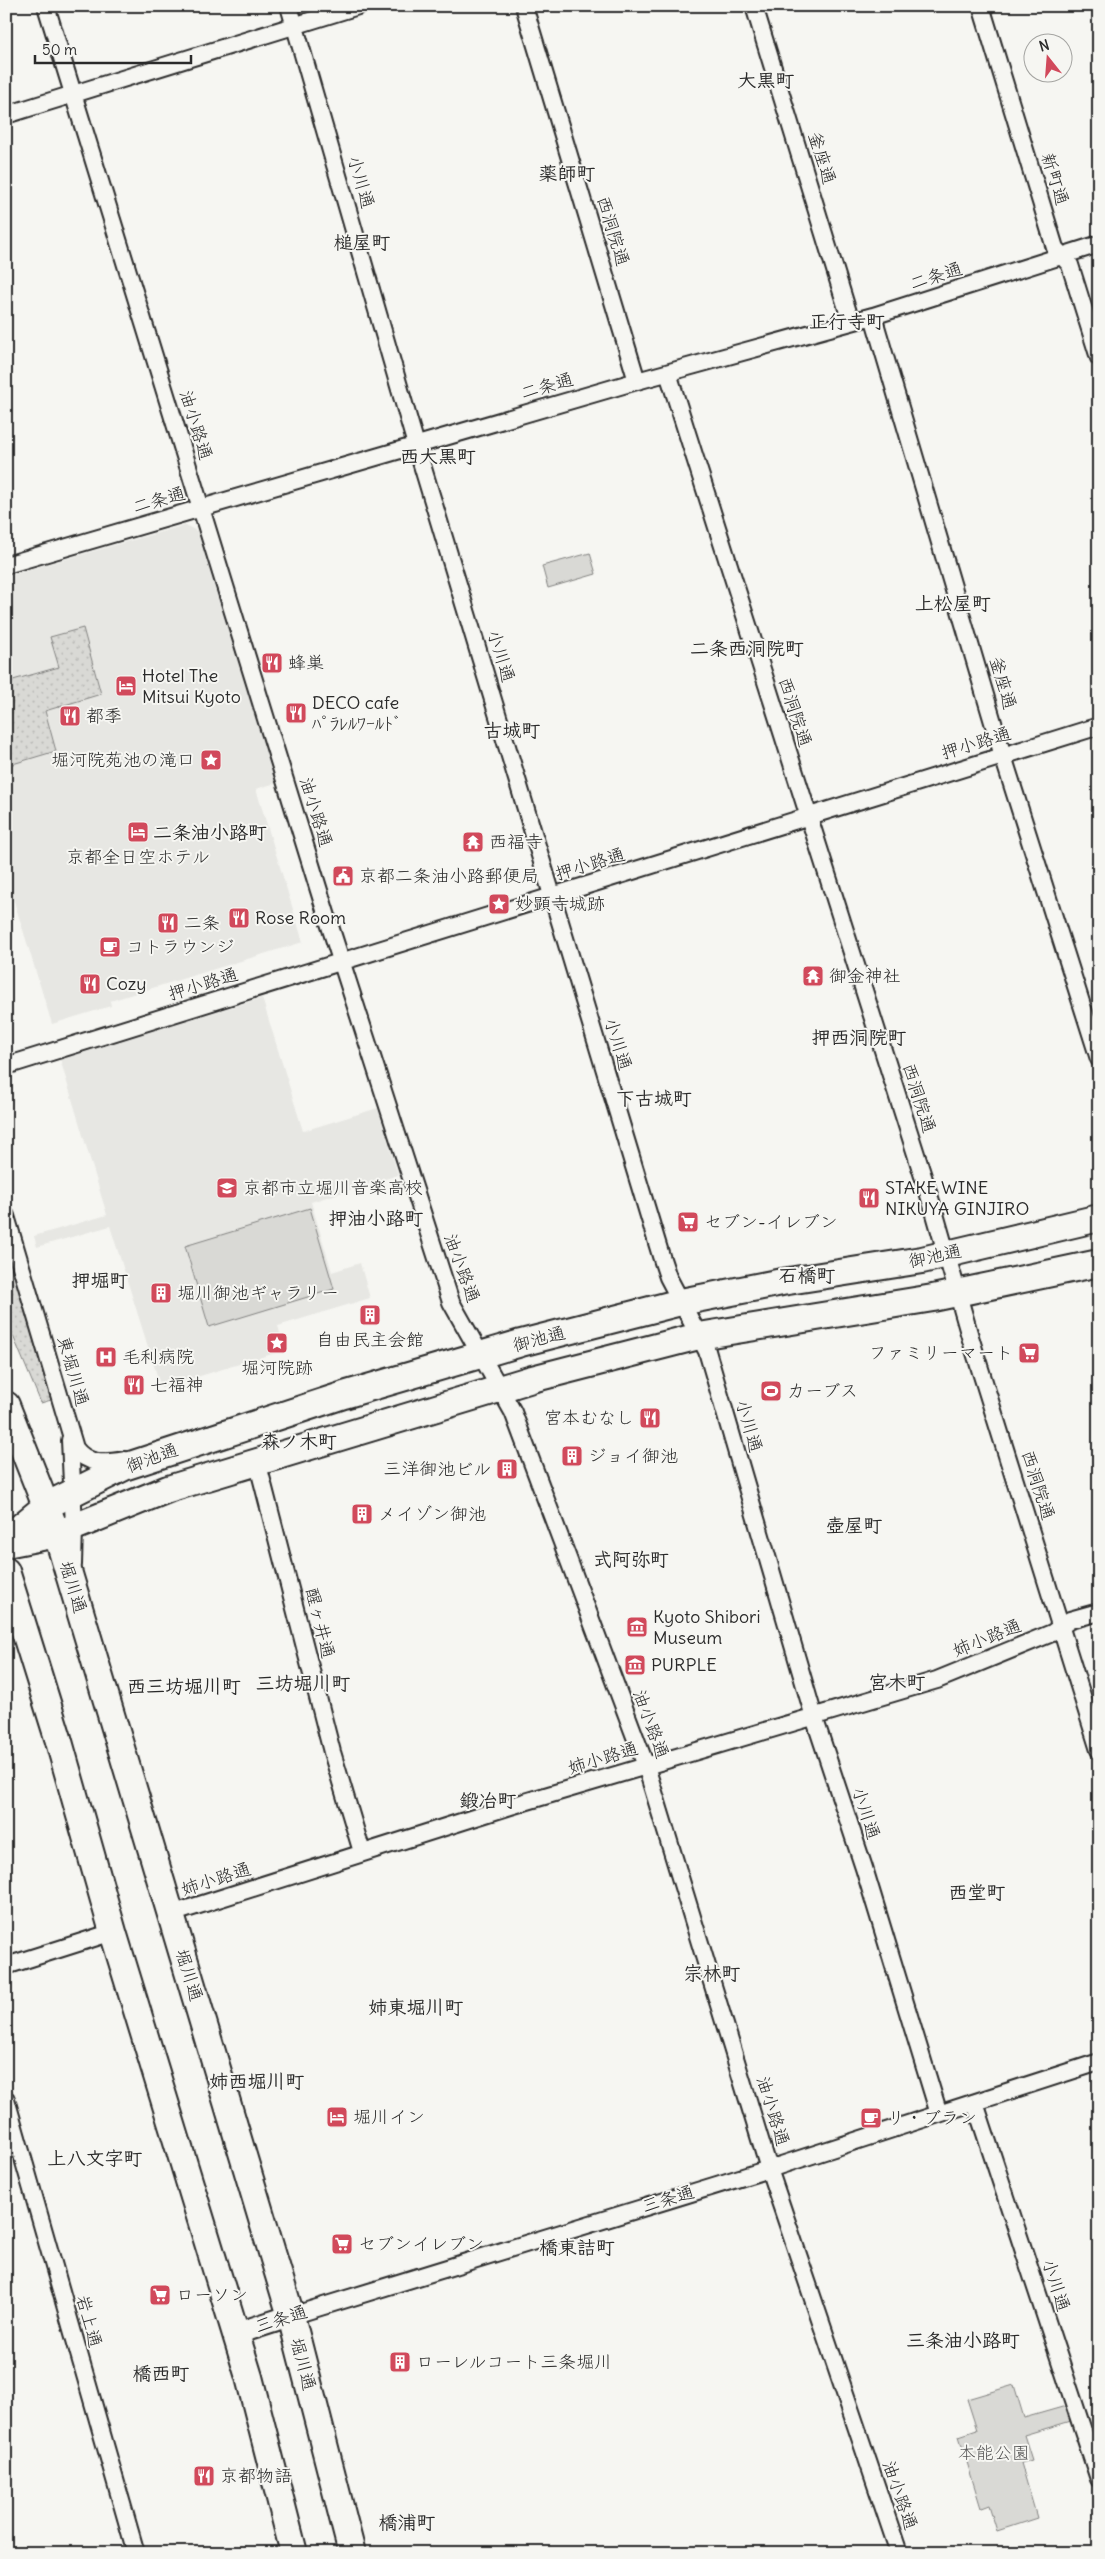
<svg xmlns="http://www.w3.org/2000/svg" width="1105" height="2559" viewBox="0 0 1105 2559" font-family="Delius,'Klee One',sans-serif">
<defs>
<pattern id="garden-dots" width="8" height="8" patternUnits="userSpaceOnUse" patternTransform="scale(1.25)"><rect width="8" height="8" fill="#d9d9d5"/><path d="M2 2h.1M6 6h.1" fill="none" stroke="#babab7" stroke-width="1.8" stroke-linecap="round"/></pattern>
</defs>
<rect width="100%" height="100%" fill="#f6f6f2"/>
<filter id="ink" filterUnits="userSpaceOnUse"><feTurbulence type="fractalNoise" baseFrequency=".02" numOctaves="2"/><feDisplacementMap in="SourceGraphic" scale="10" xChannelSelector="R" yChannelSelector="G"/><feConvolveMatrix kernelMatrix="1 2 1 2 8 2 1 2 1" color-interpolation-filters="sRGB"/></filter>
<g filter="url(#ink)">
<path fill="#e7e7e3" d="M 185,525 L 197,531 L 276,783 L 256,789 L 303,942 L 110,1001 L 111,1006 L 52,1024 L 6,875 L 6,576 Z
M 262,998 L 303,1131 L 378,1108 L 398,1175 L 311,1202 L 332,1272 L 360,1263 L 370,1298 L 278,1326 L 285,1350 L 161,1388 L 110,1226 L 37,1247 L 34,1236 L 107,1215 L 60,1059 Z"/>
<path fill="#d9d9d5" stroke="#828280" d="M 296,6 L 340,6 L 300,18 Z
M 590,553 L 596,574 L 548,588 L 542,566 Z
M 310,1208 L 334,1289 L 209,1327 L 185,1246 Z
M 1014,2385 L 1024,2418 L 1066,2406 L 1071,2421 L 1024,2435 L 1032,2460 L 1021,2463 L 1037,2518 L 997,2531 L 989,2505 L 981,2508 L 959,2436 L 977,2430 L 967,2399 Z"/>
<path fill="url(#garden-dots)" stroke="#828280" d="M 83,628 L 101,694 L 45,711 L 56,751 L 6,766 L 6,682 L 59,667 L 50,637 Z
M 6,1247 L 51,1400 L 41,1403 L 6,1319 Z"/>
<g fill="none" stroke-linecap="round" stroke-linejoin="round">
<g stroke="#2b2b2b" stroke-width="20">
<path id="minor" d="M 46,6 L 329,923 L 451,1302 L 513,1412 L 646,1766 L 769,2169 L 899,2553
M 289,6 L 416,445 L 661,1256 L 668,1277 L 707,1351 L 814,1717 L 864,1868 L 939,2114
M 524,6 L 637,381
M 754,6 L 851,322
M 981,6 L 1055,248 L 1070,265 L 1099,358
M 6,115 L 358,6
M 873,316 L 1003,756 L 1099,1059
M 668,373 L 935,1214 L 971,1340 L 1099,1750
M 6,565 L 637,381 L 873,316 L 1099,244
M 6,1066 L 1099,726
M 6,1216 L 75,1448 C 88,1466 106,1463 125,1460
M 70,1440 L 74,1527 L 73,1565
M 257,1461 L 332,1752 L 362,1852
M 171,1914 L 511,1806 L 937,1680 L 1052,1633 L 1070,1620 L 1099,1612
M 6,1966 L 113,1932
M 6,2099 L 136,2553
M 975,2103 L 1099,2479
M 291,2316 L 769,2169 L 1099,2062"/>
</g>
<g stroke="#2b2b2b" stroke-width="25">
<path id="tertiary" d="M 235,2334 L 291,2316"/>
</g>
<g stroke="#2b2b2b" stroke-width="30">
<path id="primary" d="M 6,1405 L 57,1534 L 291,2316 L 352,2553
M 6,1539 L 46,1506 L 124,1467 L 344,1395 L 521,1343 L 681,1302 L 782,1282 L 922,1260 L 1099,1218
M 6,1544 L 57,1534 L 168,1489 L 532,1379 L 699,1336 L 933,1298 L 1099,1263
M 6,1571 L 58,1738 L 113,1932 L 249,2377 L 294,2553"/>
</g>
<use href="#minor" stroke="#f6f6f2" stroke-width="16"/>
<use href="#tertiary" stroke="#f6f6f2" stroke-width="21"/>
<use href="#primary" stroke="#f6f6f2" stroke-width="26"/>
</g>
</g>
<defs>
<g id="restaurant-square" transform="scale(1.125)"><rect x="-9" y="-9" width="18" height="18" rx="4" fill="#d1495b" stroke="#f6f6f2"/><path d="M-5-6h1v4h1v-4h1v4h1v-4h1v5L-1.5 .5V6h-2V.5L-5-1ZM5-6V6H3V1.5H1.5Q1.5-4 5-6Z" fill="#fff"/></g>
<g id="hotel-square" transform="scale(1.125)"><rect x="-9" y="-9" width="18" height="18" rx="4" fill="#d1495b" stroke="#f6f6f2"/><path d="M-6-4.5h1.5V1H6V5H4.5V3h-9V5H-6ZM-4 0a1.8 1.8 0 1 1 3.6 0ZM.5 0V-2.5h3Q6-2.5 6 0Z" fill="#fff"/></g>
<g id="sight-square" transform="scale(1.125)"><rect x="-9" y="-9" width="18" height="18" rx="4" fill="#d1495b" stroke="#f6f6f2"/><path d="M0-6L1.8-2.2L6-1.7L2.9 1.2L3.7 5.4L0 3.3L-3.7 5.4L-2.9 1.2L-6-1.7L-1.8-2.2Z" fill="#fff"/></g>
<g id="temple-square" transform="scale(1.125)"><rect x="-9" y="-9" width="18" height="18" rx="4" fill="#d1495b" stroke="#f6f6f2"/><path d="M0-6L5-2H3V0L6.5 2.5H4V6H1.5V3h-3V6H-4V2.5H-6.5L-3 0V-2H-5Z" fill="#fff"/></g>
<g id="civic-square" transform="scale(1.125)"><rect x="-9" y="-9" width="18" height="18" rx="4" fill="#d1495b" stroke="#f6f6f2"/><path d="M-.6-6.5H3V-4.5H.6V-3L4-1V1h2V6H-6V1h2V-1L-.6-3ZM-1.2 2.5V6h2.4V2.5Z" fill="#fff"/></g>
<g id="cafe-square" transform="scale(1.125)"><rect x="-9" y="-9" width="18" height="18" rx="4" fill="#d1495b" stroke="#f6f6f2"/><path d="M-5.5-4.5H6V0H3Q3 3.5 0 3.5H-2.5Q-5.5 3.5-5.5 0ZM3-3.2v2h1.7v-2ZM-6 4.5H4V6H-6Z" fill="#fff"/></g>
<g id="school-square" transform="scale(1.125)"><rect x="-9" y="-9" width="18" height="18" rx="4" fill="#d1495b" stroke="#f6f6f2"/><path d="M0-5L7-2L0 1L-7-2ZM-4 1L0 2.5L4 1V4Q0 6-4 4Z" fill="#fff"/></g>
<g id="supermarket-square" transform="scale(1.125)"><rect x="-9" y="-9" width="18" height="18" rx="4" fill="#d1495b" stroke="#f6f6f2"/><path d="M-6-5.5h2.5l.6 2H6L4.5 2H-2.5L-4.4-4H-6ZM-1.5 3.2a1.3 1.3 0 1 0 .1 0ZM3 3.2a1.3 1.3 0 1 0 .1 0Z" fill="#fff"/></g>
<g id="building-square" transform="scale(1.125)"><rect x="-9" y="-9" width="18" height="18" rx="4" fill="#d1495b" stroke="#f6f6f2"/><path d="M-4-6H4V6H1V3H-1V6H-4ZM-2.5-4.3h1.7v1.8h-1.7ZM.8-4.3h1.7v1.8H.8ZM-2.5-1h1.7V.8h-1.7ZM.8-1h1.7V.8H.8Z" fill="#fff"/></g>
<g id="hospital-square" transform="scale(1.125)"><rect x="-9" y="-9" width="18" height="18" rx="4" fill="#d1495b" stroke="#f6f6f2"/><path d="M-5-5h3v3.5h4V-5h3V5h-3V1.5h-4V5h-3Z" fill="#fff"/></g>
<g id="stadium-square" transform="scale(1.125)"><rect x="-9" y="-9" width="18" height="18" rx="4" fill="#d1495b" stroke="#f6f6f2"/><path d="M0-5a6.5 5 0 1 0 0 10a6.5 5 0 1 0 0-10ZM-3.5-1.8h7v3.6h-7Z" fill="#fff"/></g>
<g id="museum-square" transform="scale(1.125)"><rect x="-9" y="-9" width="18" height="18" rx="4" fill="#d1495b" stroke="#f6f6f2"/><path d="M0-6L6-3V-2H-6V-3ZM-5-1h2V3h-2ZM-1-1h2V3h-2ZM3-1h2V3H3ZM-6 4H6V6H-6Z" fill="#fff"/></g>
</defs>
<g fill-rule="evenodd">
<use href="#restaurant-square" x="272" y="663"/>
<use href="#hotel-square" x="126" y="686"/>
<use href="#restaurant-square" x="296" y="713"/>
<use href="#restaurant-square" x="70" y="716"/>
<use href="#sight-square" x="211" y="760"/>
<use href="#hotel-square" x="138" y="832"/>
<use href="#temple-square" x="473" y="842"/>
<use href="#civic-square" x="343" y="876"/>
<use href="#sight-square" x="499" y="904"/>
<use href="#restaurant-square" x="239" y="918"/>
<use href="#restaurant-square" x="168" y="923"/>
<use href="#cafe-square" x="110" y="947"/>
<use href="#temple-square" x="813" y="976"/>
<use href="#restaurant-square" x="90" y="984"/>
<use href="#school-square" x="227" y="1188"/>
<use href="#restaurant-square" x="869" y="1198"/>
<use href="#supermarket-square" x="688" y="1222"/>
<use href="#building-square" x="161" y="1293"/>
<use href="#building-square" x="370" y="1315"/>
<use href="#sight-square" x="277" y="1343"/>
<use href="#supermarket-square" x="1029" y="1353"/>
<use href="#hospital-square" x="106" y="1357"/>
<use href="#restaurant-square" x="134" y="1385"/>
<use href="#stadium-square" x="771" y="1391"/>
<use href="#restaurant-square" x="650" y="1418"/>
<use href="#building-square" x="572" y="1456"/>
<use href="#building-square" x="507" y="1469"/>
<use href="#building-square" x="362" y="1514"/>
<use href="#museum-square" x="637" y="1627"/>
<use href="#museum-square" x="635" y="1665"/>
<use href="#hotel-square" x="337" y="2117"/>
<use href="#cafe-square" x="871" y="2118"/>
<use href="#supermarket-square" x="342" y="2244"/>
<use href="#supermarket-square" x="160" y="2295"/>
<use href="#building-square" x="400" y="2362"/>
<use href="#restaurant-square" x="204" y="2476"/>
</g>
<g text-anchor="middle" stroke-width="4" stroke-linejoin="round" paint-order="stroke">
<g font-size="18" fill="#2b2b2b" stroke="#f6f6f2">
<text transform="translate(822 158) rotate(73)" y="6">釜座通</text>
<text transform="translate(1055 179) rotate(73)" y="6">新町通</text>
<text transform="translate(361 182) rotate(74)" y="6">小川通</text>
<text transform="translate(613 231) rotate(73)" y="6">西洞院通</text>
<text transform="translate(936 276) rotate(-18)" y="6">二条通</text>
<text transform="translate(547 386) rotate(-16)" y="6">二条通</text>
<text transform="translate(196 425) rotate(73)" y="6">油小路通</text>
<text transform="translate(159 500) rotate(-16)" y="6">二条通</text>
<text transform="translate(501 656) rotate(73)" y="6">小川通</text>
<text transform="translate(1003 683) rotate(74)" y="6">釜座通</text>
<text transform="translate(795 712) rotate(72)" y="6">西洞院通</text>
<text transform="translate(976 743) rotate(-17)" y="6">押小路通</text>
<text transform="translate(316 812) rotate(73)" y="6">油小路通</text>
<text transform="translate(590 864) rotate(-17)" y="6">押小路通</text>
<text transform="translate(203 984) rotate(-17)" y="6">押小路通</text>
<text transform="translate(618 1044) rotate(73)" y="6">小川通</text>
<text transform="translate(919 1098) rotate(72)" y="6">西洞院通</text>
<text transform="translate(935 1256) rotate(-12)" y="6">御池通</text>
<text transform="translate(462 1268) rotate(70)" y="6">油小路通</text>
<text transform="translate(539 1339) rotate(-15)" y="6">御池通</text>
<text transform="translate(73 1371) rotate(74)" y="6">東堀川通</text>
<text transform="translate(749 1426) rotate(74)" y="6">小川通</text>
<text transform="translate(152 1458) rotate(-20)" y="6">御池通</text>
<text transform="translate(1038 1485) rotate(72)" y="6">西洞院通</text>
<text transform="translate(73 1587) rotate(73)" y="6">堀川通</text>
<text transform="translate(320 1623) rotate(76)" y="6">醒ヶ井通</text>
<text transform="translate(987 1638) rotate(-22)" y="6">姉小路通</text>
<text transform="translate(651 1724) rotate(70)" y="6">油小路通</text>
<text transform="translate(603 1758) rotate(-17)" y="6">姉小路通</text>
<text transform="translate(866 1813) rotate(72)" y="6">小川通</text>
<text transform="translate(216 1879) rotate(-18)" y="6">姉小路通</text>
<text transform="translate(189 1975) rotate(73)" y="6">堀川通</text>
<text transform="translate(773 2111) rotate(73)" y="6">油小路通</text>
<text transform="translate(668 2199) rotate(-17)" y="6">三条通</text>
<text transform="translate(1056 2285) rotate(72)" y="6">小川通</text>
<text transform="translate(281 2319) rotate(-18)" y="6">三条通</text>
<text transform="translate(89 2321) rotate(75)" y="6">岩上通</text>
<text transform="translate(303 2364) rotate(75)" y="6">堀川通</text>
<text transform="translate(900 2495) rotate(71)" y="6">油小路通</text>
</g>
<g font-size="18" fill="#2b2b2b" stroke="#f6f6f2" text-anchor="start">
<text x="288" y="669">蜂巣</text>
<text x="142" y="682">Hotel The<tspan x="142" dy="21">Mitsui Kyoto</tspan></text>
<text x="312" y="709">DECO cafe<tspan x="312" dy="21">ﾊﾟﾗﾚﾙﾜｰﾙﾄﾞ</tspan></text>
<text x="86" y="722">都季</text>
<text x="195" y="766" text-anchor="end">堀河院苑池の滝口</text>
<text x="489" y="848">西福寺</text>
<text x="138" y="863" text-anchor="middle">京都全日空ホテル</text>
<text x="359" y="882">京都二条油小路郵便局</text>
<text x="515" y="910">妙顕寺城跡</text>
<text x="255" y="924">Rose Room</text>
<text x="184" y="929">二条</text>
<text x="126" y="953">コトラウンジ</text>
<text x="829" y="982">御金神社</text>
<text x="106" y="990">Cozy</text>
<text x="243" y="1194">京都市立堀川音楽高校</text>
<text x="885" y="1194">STAKE WINE<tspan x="885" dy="21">NIKUYA GINJIRO</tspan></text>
<text x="704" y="1228">セブン-イレブン</text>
<text x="177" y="1299">堀川御池ギャラリー</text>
<text x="370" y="1346" text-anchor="middle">自由民主会館</text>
<text x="1013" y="1359" text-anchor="end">ファミリーマート</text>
<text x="122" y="1363">毛利病院</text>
<text x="277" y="1374" text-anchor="middle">堀河院跡</text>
<text x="150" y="1391">七福神</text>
<text x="787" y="1397">カーブス</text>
<text x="634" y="1424" text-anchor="end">宮本むなし</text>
<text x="588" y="1462">ジョイ御池</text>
<text x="491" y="1475" text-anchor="end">三洋御池ビル</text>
<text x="378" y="1520">メイゾン御池</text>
<text x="653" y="1623">Kyoto Shibori<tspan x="653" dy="21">Museum</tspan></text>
<text x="651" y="1671">PURPLE</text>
<text x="353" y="2123">堀川イン</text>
<text x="887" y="2124">リ・ブラン</text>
<text x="358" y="2250">セブンイレブン</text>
<text x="176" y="2301">ローソン</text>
<text x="416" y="2368">ローレルコート三条堀川</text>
<text x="220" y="2482">京都物語</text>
</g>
<g font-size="18" fill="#565656" stroke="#f6f6f2">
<text x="994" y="2459">本能公園</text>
</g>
<g font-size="19" font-weight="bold" fill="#2b2b2b" stroke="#f6f6f2">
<text x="766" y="87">大黒町</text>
<text x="567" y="180">薬師町</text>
<text x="362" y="249">槌屋町</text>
<text x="847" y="328">正行寺町</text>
<text x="438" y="463">西大黒町</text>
<text x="953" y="610">上松屋町</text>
<text x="747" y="655">二条西洞院町</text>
<text x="512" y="737">古城町</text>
<text x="210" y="839">二条油小路町</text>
<text x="859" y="1044">押西洞院町</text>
<text x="654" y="1105">下古城町</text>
<text x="376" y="1225">押油小路町</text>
<text x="807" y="1282">石橋町</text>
<text x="100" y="1287">押堀町</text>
<text x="299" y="1448">森ノ木町</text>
<text x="854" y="1532">壺屋町</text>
<text x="631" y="1566">式阿弥町</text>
<text x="897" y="1689">宮木町</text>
<text x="303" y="1690">三坊堀川町</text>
<text x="184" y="1693">西三坊堀川町</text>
<text x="488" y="1807">鍛冶町</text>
<text x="977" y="1899">西堂町</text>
<text x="712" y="1980">宗林町</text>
<text x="416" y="2014">姉東堀川町</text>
<text x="257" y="2088">姉西堀川町</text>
<text x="95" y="2165">上八文字町</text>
<text x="577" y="2254">橋東詰町</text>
<text x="963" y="2347">三条油小路町</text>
<text x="161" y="2380">橋西町</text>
<text x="407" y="2529">橋浦町</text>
</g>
</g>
<rect width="1105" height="2559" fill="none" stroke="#f6f6f2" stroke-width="25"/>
<rect x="12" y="12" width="1080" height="2534" fill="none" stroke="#2b2b2b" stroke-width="2" filter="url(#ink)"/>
<g transform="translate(1048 58) rotate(343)"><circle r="24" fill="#f6f6f2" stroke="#a5a5a2"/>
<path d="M0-4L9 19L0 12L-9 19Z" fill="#d1495b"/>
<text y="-8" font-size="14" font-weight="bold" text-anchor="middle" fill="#2b2b2b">N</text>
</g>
<path d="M35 55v8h156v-8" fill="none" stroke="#2b2b2b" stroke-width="2.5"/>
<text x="42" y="55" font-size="15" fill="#2b2b2b" stroke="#f6f6f2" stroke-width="4" paint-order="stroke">50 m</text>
</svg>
